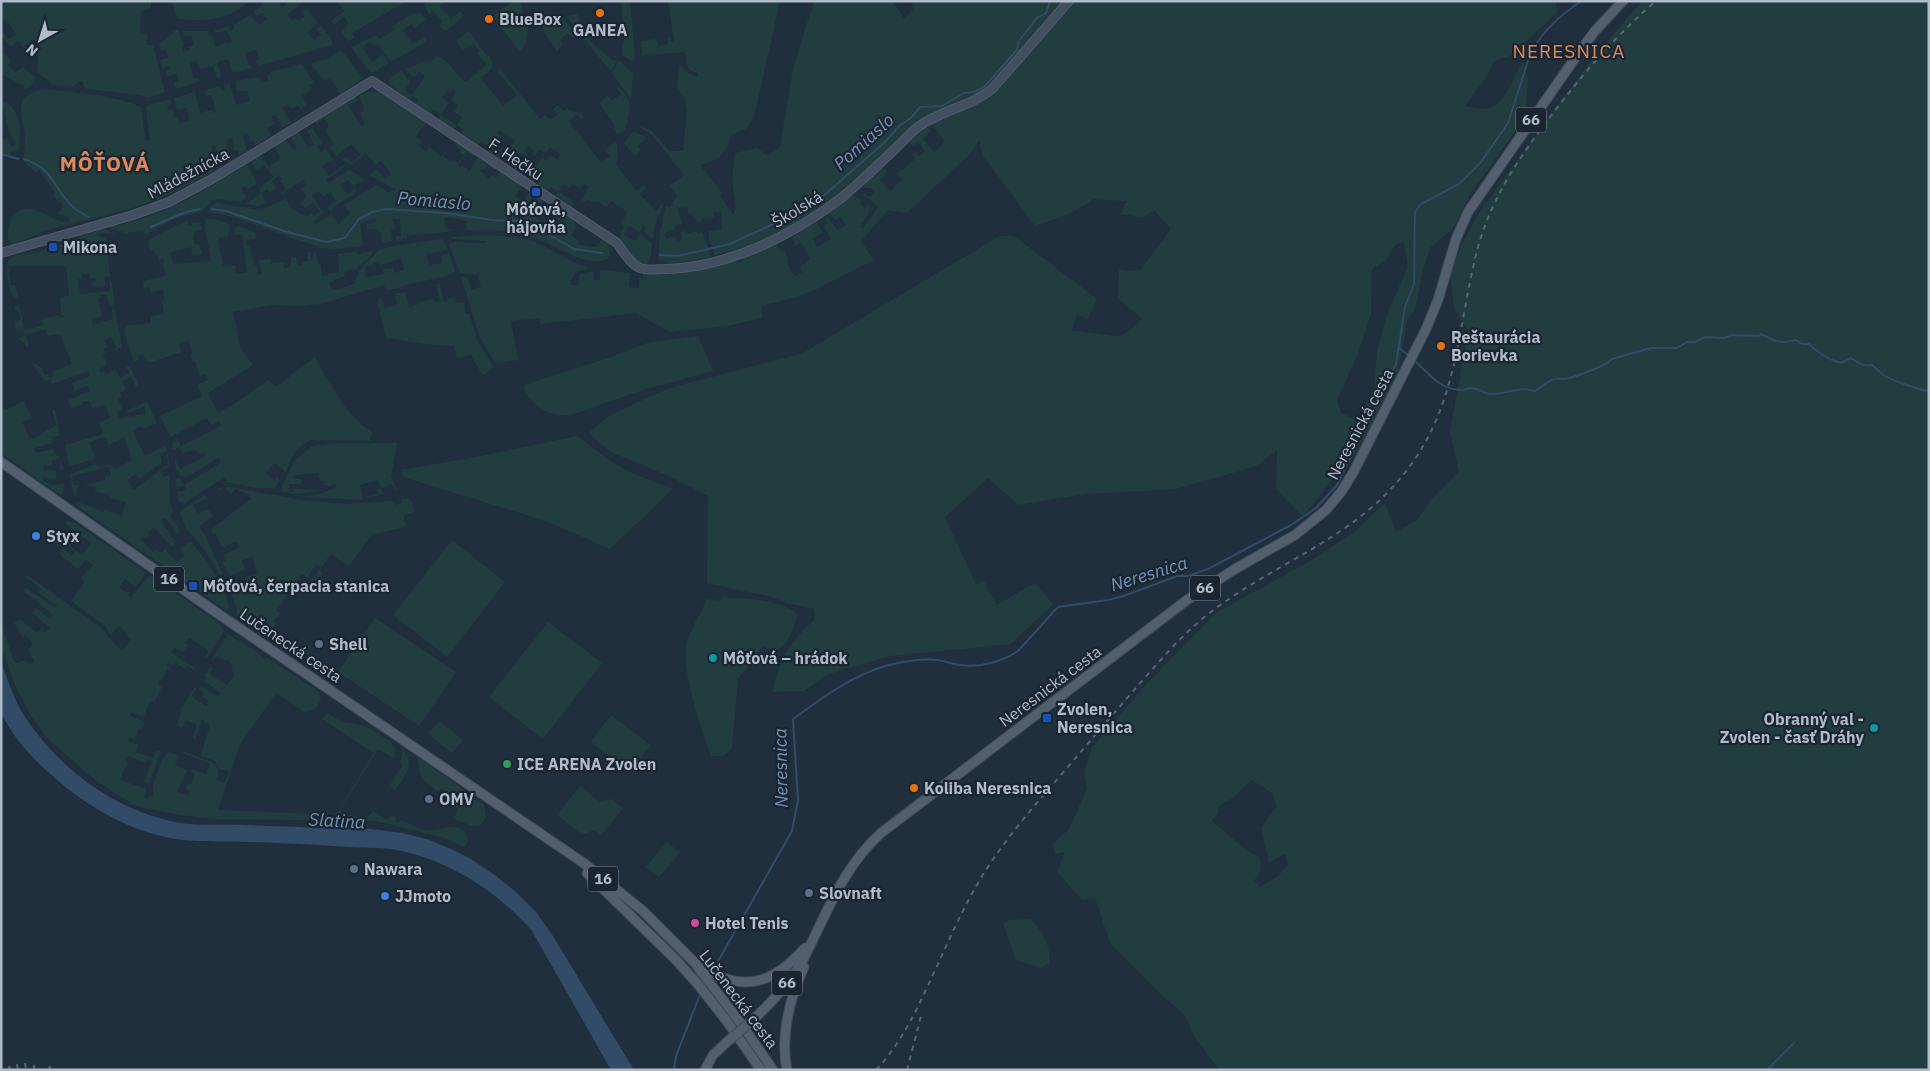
<svg xmlns="http://www.w3.org/2000/svg" width="1930" height="1071" viewBox="0 0 1930 1071" font-family="'IBM Plex Sans',sans-serif">
<rect width="100%" height="100%" fill="#202f3e"/>
<path fill="#223d3f" fill-rule="evenodd" d="M 1,1 L 151,1 L 151,8 L 141,12 L 140,32 L 148,35 L 147,45 L 153,45 L 165,92 L 147,98 L 140,95 L 88,89 L 84,87 L 83,82 L 79,81 L 74,87 L 53,85 L 37,72 L 39,46 L 34,39 L 23,47 L 18,41 L 10,47 L 1,34 L 2,30 L 8,39 L 16,34 L 6,19 L 1,22 L 4,18 L 1,14 Z
M 171,1 L 250,1 C 230,20 204,22 178,19 Z
M 265,1 L 278,1 L 283,8 L 289,1 L 300,1 L 302,3 L 287,15 L 292,21 L 296,18 L 299,21 L 305,16 L 302,12 L 307,9 L 318,23 L 307,32 L 314,40 L 321,35 L 316,29 L 321,26 L 332,40 L 332,45 L 258,66 L 256,61 L 259,60 L 257,50 L 245,53 L 248,63 L 252,68 L 233,73 L 228,59 L 217,62 L 221,76 L 217,78 L 213,66 L 200,69 L 198,61 L 190,63 L 193,78 L 199,78 L 200,81 L 176,89 L 174,83 L 179,82 L 177,74 L 167,77 L 165,71 L 170,69 L 169,67 L 162,68 L 160,60 L 169,58 L 166,50 L 161,51 L 159,44 L 170,35 L 172,35 L 174,31 L 178,30 L 184,46 L 182,47 L 183,52 L 190,50 L 188,47 L 194,45 L 191,35 L 185,37 L 183,31 L 208,31 L 209,36 L 212,36 L 215,47 L 225,42 L 226,44 L 232,42 L 230,35 L 228,35 L 227,31 L 215,33 L 215,30 L 228,26 L 230,31 L 234,29 L 234,25 L 250,15 L 260,25 L 267,19 L 263,13 L 257,16 L 254,12 Z
M 336,1 L 406,1 L 352,33 L 355,38 L 348,41 L 340,32 L 349,24 L 344,17 L 334,25 L 331,21 L 344,11 Z
M 427,1 L 445,1 L 439,6 L 451,19 L 460,11 L 464,16 L 447,30 L 444,30 L 439,25 L 442,21 L 433,11 L 429,14 L 424,5 Z
M 514,1 L 520,1 L 521,4 C 527,20 533,38 520,52 L 494,18 L 496,17 L 494,14 Z
M 621,1 L 630,1 L 635,57 L 632,62 L 622,55 L 622,48 L 624,41 Z
M 668,1 L 780,1 L 754,117 L 746,129 L 731,135 C 726,155 720,159 700,165 L 723,194 L 720,196 L 733,214 L 736,207 L 732,180 L 735,153 L 757,148 L 768,156 L 780,147 L 793,69 L 814,1 L 893,1 L 904,19 L 913,10 L 912,1 L 1555,1 L 1558,11 L 1512,55 L 1494,61 L 1487,76 L 1465,106 C 1473,108 1484,110 1493,107 C 1504,102 1518,72 1523,60 L 1528,78 L 1525,118 L 1470,194 L 1453,228 L 1430,248 L 1423,270 L 1415,309 L 1407,320 L 1398,372 L 1358,449 L 1303,516 L 1276,489 L 1277,450 L 1257,466 L 1176,489 L 1086,494 L 1018,505 L 988,478 L 945,517 L 976,584 L 984,581 L 997,605 L 1035,583 L 1053,604 L 1011,644 L 890,656 L 826,675 L 804,691 L 772,692 C 780,659 789,643 815,619 L 814,609 L 788,603 L 772,597 L 707,583 L 708,496 L 669,476 L 611,452 L 588,433 L 609,416 L 666,389 L 801,354 L 1000,236 L 1014,236 L 1097,299 L 1087,319 L 1077,315 L 1071,333 L 1073,331 C 1081,331 1114,337 1120,336 C 1129,333 1135,325 1142,319 L 1118,298 L 1119,269 L 1131,271 L 1141,269 L 1171,229 L 1155,211 L 1142,217 L 1121,214 L 1126,201 L 1094,199 L 1069,214 L 1035,226 L 983,156 L 979,141 L 970,154 L 907,213 L 888,210 L 861,241 L 874,260 L 817,289 L 797,297 L 762,306 L 762,318 L 728,326 L 670,332 L 636,313 L 541,324 L 539,318 L 511,321 L 518,360 L 496,363 L 480,338 L 461,277 L 468,277 L 471,290 L 481,287 L 478,275 L 460,273 L 449,245 L 451,242 L 485,243 L 486,241 L 452,239 L 452,237 C 472,235 510,234 529,240 C 551,247 566,262 589,268 L 575,272 L 573,277 L 571,277 L 571,285 L 578,285 L 580,274 L 593,271 L 594,280 L 600,280 L 600,270 L 630,273 L 629,287 L 639,288 L 639,278 L 643,279 L 643,273 L 697,270 L 697,268 L 709,265 L 710,268 L 715,267 L 715,264 L 735,259 L 738,263 L 742,262 L 743,257 L 776,244 L 782,252 L 784,251 L 789,260 L 786,261 L 794,276 L 803,272 L 800,267 L 810,259 L 802,243 L 795,246 L 792,237 L 816,222 L 823,233 L 812,238 L 817,247 L 831,239 L 824,226 L 828,223 L 825,219 L 828,217 L 837,230 L 846,225 L 841,217 L 835,220 L 829,213 L 852,194 L 862,201 L 860,203 L 864,209 L 869,205 C 872,213 864,219 860,226 L 863,228 L 878,207 L 873,202 L 862,195 L 864,193 L 870,197 L 875,192 L 871,188 L 866,188 L 862,185 L 882,167 L 888,172 L 880,180 L 890,191 L 902,179 L 897,173 L 902,169 L 903,170 L 915,159 L 911,154 L 915,151 L 920,156 L 925,151 L 918,142 L 914,146 L 908,141 L 924,128 L 927,127 L 931,131 L 923,139 L 934,152 L 945,141 L 932,125 L 941,111 C 936,114 929,116 924,119 C 905,130 891,149 875,163 C 828,204 778,242 715,255 L 714,254 L 709,239 L 709,231 L 722,229 L 721,212 L 714,212 L 714,218 L 703,219 L 703,221 L 698,223 L 693,215 L 688,213 L 688,208 L 677,207 L 682,224 L 675,225 L 675,230 L 679,229 L 664,233 L 666,239 L 675,236 L 677,241 L 682,240 L 680,232 L 685,231 L 686,234 L 696,231 L 698,234 L 702,232 L 711,257 L 670,264 L 665,261 L 658,260 L 660,233 L 666,205 L 670,207 L 677,196 L 670,186 L 684,175 L 652,135 L 636,124 L 652,131 L 669,151 L 683,151 L 687,111 L 685,100 L 677,88 L 680,64 L 689,74 L 698,77 L 698,73 C 681,69 690,60 684,52 L 642,55 L 641,41 L 657,39 L 658,46 L 668,44 L 668,38 L 671,36 L 671,42 L 674,41 ZM 1404,242 L 1408,267 L 1387,314 L 1377,352 L 1374,389 L 1357,420 L 1341,413 L 1337,400 L 1357,356 L 1371,314 L 1372,269 L 1386,260 L 1395,245 Z
M 1642,1 L 1929,1 L 1929,1070 L 1219,1070 L 1195,1037 L 1184,1014 L 1156,990 L 1110,943 L 1095,898 L 1082,900 L 1057,872 L 1065,852 L 1055,854 L 1053,844 L 1069,829 L 1087,789 L 1084,772 L 1092,748 L 1147,683 L 1217,612 L 1312,560 L 1354,532 L 1385,503 L 1396,532 L 1416,521 L 1431,500 L 1459,472 L 1450,432 L 1468,331 L 1454,307 L 1450,275 L 1462,243 L 1480,211 L 1590,62 ZM 1252,780 L 1273,794 L 1276,807 L 1261,828 L 1269,862 L 1285,854 L 1288,865 L 1278,876 L 1260,887 L 1254,881 L 1261,870 L 1259,857 L 1246,850 L 1212,821 L 1218,813 L 1219,806 L 1233,798 Z
M 414,13 L 420,13 L 426,19 L 415,29 L 411,24 L 403,30 L 413,44 L 424,36 L 428,41 L 391,62 L 378,44 L 374,46 L 370,42 L 362,48 L 372,62 L 383,54 L 389,63 L 373,73 L 370,72 L 351,47 L 376,35 L 379,39 L 395,30 L 393,26 Z
M 577,14 L 583,27 L 591,35 L 590,41 L 613,61 L 617,60 L 614,67 L 610,71 L 566,16 Z
M 562,17 L 576,35 L 572,38 L 568,33 L 560,40 L 563,45 L 557,51 L 545,34 L 540,19 Z
M 469,31 L 487,56 L 489,55 L 493,62 L 492,68 L 481,78 L 503,106 L 517,95 L 498,73 L 499,67 L 540,119 L 545,115 L 550,120 L 558,114 L 553,109 L 558,105 L 563,111 L 567,108 C 572,113 580,111 584,117 L 581,119 L 577,114 L 569,121 L 601,163 L 610,156 L 605,150 L 615,142 L 617,144 L 618,160 L 615,163 L 636,191 L 644,185 L 646,188 L 639,194 L 657,211 L 661,204 L 663,204 L 654,228 L 653,239 L 644,232 L 647,227 L 643,225 L 640,232 L 628,226 L 624,235 L 635,241 L 639,235 L 652,244 L 651,256 L 647,264 L 639,264 L 619,240 L 622,235 L 620,233 L 624,226 L 621,223 L 628,212 L 611,201 L 606,207 L 598,201 L 596,203 L 587,200 L 585,202 L 581,200 L 589,187 L 584,184 L 581,189 L 572,184 L 570,188 L 563,184 L 559,192 L 574,202 L 572,206 L 556,196 L 558,192 L 551,187 L 548,191 L 533,181 L 536,177 L 531,174 L 542,158 L 546,161 L 550,155 L 557,160 L 561,154 L 550,147 L 546,153 L 539,149 L 535,156 L 532,154 L 534,150 L 528,146 L 524,151 L 528,154 L 526,156 L 521,153 L 520,155 L 517,153 L 512,161 L 520,166 L 517,170 L 509,165 L 511,161 L 503,156 L 500,159 L 486,150 L 488,146 L 481,141 L 478,145 L 462,134 L 464,130 L 457,125 L 454,129 L 439,119 L 441,115 L 434,110 L 431,114 L 416,104 L 418,100 L 412,96 L 410,99 L 390,85 L 389,80 L 391,76 L 402,71 L 410,82 L 405,90 L 412,95 L 425,76 L 419,72 L 416,76 L 412,77 L 406,69 L 425,61 L 430,62 L 437,56 C 448,59 456,75 466,82 L 487,64 L 477,53 L 479,51 L 474,44 L 471,46 L 470,45 L 463,50 L 456,41 ZM 453,89 L 456,92 L 451,99 L 458,106 L 454,112 L 462,117 L 457,125 L 441,115 L 449,103 L 442,98 L 448,90 L 451,92 ZM 499,130 L 516,140 L 513,145 L 511,144 L 503,155 L 489,145 L 494,138 L 497,140 L 500,136 L 497,134 Z
M 1,49 L 11,61 L 8,65 L 16,73 L 22,67 L 32,74 L 35,78 L 34,83 L 24,90 L 24,85 L 20,84 L 1,74 Z
M 342,51 L 363,78 L 341,94 L 330,77 L 324,81 L 315,68 L 313,69 L 311,63 L 331,58 L 333,54 Z
M 619,60 L 633,74 L 631,99 L 611,72 L 615,68 Z
M 302,64 L 314,83 L 309,85 L 312,90 L 301,96 L 307,106 L 302,108 L 305,113 L 297,106 L 291,109 L 288,104 L 282,108 L 291,122 L 301,116 L 302,117 L 283,127 L 275,115 L 271,117 L 275,124 L 267,129 L 271,135 L 256,145 L 253,140 L 250,142 L 248,133 L 243,134 L 247,151 L 239,155 L 238,150 L 234,151 L 232,138 L 226,140 L 230,158 L 238,157 L 228,163 L 226,159 L 222,161 L 215,145 L 211,147 L 219,166 L 224,165 L 218,169 L 216,164 L 213,165 L 214,171 L 166,196 L 133,208 L 47,230 L 14,244 L 9,242 C 7,236 8,225 12,219 C 28,193 50,224 69,222 L 70,220 L 70,218 L 57,213 L 61,210 L 63,205 L 61,202 L 59,203 L 54,196 L 55,193 L 40,170 L 35,172 L 23,161 C 24,154 25,146 25,139 C 25,126 16,108 25,98 C 30,93 35,91 42,90 C 57,89 135,98 142,109 L 145,141 L 150,140 L 146,109 L 148,105 L 170,99 L 171,104 L 167,106 L 169,111 L 173,110 L 174,118 L 178,117 L 179,123 L 189,121 L 187,108 L 177,109 L 174,98 L 195,92 L 200,113 L 211,110 L 212,113 L 216,112 L 212,95 L 206,96 L 205,90 L 220,86 L 222,91 L 225,90 L 224,85 L 230,83 L 236,105 L 250,101 L 247,90 L 237,92 L 235,81 L 260,77 L 261,83 L 268,81 L 267,75 L 273,71 Z
M 619,87 C 623,91 627,96 629,101 C 631,109 628,125 623,132 L 617,134 L 613,128 L 615,126 L 599,103 L 608,96 L 612,101 L 621,94 L 617,89 Z
M 367,92 L 379,92 L 426,122 L 416,137 L 422,142 L 419,146 L 426,151 L 429,147 L 441,157 L 446,149 L 443,156 L 451,161 L 453,159 L 458,163 L 464,155 L 460,152 L 461,150 L 455,144 L 457,142 L 475,154 L 473,156 L 467,152 L 458,166 L 460,167 L 461,165 L 470,170 L 478,157 L 496,168 L 495,170 L 487,165 L 484,170 L 482,169 L 480,171 L 489,179 L 492,175 L 496,178 L 501,171 L 521,184 L 522,185 L 515,196 L 523,201 L 529,193 L 533,196 L 524,210 L 554,229 L 559,221 L 552,216 L 556,210 L 544,200 L 540,205 L 538,200 L 539,194 L 573,217 L 576,227 L 571,235 L 579,241 L 578,244 L 595,247 L 598,246 L 602,239 C 609,245 613,250 608,258 C 591,272 547,240 528,235 L 525,231 L 466,230 L 467,221 L 449,217 L 444,218 L 446,230 L 452,229 L 452,231 L 407,236 L 407,238 L 402,238 L 402,240 L 396,241 L 396,236 L 401,236 L 400,219 L 393,219 L 395,229 L 391,230 L 392,241 L 382,243 L 381,232 L 378,232 L 378,229 L 367,230 L 366,224 L 376,223 L 376,219 L 364,221 L 364,223 L 360,224 L 363,246 L 336,249 L 321,248 L 233,217 L 208,212 L 211,206 L 217,203 L 261,210 L 286,199 L 291,208 L 307,217 L 311,214 L 314,216 L 320,212 L 313,203 L 305,208 L 300,202 L 307,197 L 301,189 L 306,185 L 303,180 L 282,194 L 281,193 L 286,189 L 280,180 L 282,179 L 279,175 L 272,181 L 277,188 L 270,192 L 267,189 L 261,193 L 267,203 L 258,206 L 246,204 L 261,193 L 258,189 L 274,177 L 264,165 L 257,170 L 250,161 L 259,155 L 269,167 L 281,158 L 273,146 L 286,139 L 293,150 L 297,147 L 290,136 L 298,131 L 308,148 L 314,145 L 305,126 L 309,124 L 310,125 L 307,127 L 308,130 L 312,128 L 322,143 L 317,146 L 321,152 L 326,149 L 332,159 L 335,161 L 334,162 L 332,160 L 322,166 L 329,176 L 343,165 L 345,166 L 326,180 L 328,183 L 349,170 L 366,180 L 353,186 L 348,180 L 340,185 L 347,194 L 355,189 L 357,192 L 330,210 L 328,207 L 336,201 L 330,192 L 323,197 L 319,191 L 312,195 L 324,213 L 313,221 L 316,224 L 331,215 L 339,224 L 350,213 L 344,205 L 376,185 L 388,192 L 396,190 L 370,175 L 377,169 L 385,179 L 391,174 L 381,161 L 376,165 L 366,153 L 351,165 L 342,160 L 346,156 L 352,163 L 361,155 L 352,144 L 336,156 L 330,147 L 334,144 L 325,130 L 329,126 L 324,118 L 317,124 L 314,121 L 355,96 L 357,100 L 348,105 L 361,126 L 365,123 L 360,113 L 364,111 L 364,107 L 359,96 Z
M 1,101 C 22,105 22,135 18,151 L 11,151 L 11,156 L 19,157 L 19,160 L 1,156 L 3,140 L 6,138 L 12,147 L 16,144 L 8,130 L 4,107 L 1,107 Z
M 634,131 L 647,138 L 638,146 L 641,150 L 635,156 L 624,143 Z
M 246,164 L 255,177 L 256,184 L 248,189 L 245,186 L 241,189 L 247,198 L 240,202 L 219,199 L 212,200 L 203,211 L 176,218 L 145,235 L 143,231 L 125,233 L 108,227 C 160,219 203,192 246,164 Z
M 206,219 L 220,220 L 230,225 L 228,236 L 218,238 L 223,266 L 235,265 L 237,274 L 247,272 L 242,235 L 235,235 L 235,228 L 238,226 L 255,232 L 256,238 L 246,240 L 246,245 L 250,245 L 251,255 L 252,255 L 254,265 L 257,265 L 257,275 L 262,274 L 259,260 L 271,259 L 271,263 L 283,262 L 284,268 L 291,267 L 291,258 L 296,257 L 298,266 L 302,266 L 302,262 L 308,261 L 307,252 L 310,252 L 310,257 L 313,257 L 313,252 L 316,253 L 318,264 L 321,265 L 322,276 L 328,275 L 328,273 L 339,272 L 338,254 L 357,252 L 357,254 L 361,254 L 363,252 L 374,251 C 370,259 361,262 356,270 L 355,269 L 344,271 L 345,276 L 329,282 L 331,288 L 336,290 L 356,283 L 355,278 C 361,267 371,258 380,249 L 400,245 L 443,239 L 448,250 L 426,254 L 429,265 L 442,263 L 441,256 L 449,253 L 455,271 L 450,275 L 402,286 L 403,287 L 386,291 L 384,285 L 320,304 L 301,306 L 271,305 L 233,312 L 240,347 L 253,365 L 208,393 L 218,413 L 237,402 L 268,380 L 276,387 L 315,357 C 330,383 345,415 372,432 L 370,441 L 311,440 C 297,445 290,459 286,472 L 274,463 L 266,473 L 274,480 L 278,476 L 279,482 L 274,488 L 256,488 L 224,482 L 227,480 L 224,477 L 183,504 L 178,500 L 177,492 L 186,490 L 184,485 L 176,488 L 176,479 L 179,477 L 184,485 L 221,463 L 218,458 L 185,478 L 183,475 L 181,476 L 178,470 L 176,472 L 175,460 L 178,459 L 176,461 L 180,469 L 206,456 L 204,452 L 200,454 L 196,450 L 182,453 L 179,447 L 173,450 L 172,443 L 178,439 L 181,446 L 221,426 L 219,421 L 211,425 L 207,418 L 170,437 L 160,416 L 202,396 L 197,385 L 208,380 L 205,374 L 200,377 L 195,361 L 193,362 L 190,355 L 193,353 L 188,340 L 179,343 L 182,352 L 151,362 L 146,361 L 143,354 L 137,356 L 139,360 L 134,362 L 124,332 L 125,326 L 151,323 L 151,316 L 164,314 L 162,301 L 165,300 L 163,290 L 151,292 L 150,287 L 144,288 L 143,281 L 166,276 L 163,266 L 164,259 L 159,260 L 158,256 L 156,256 L 154,250 L 149,251 L 148,240 L 187,220 L 189,226 L 192,225 L 191,223 L 200,222 L 202,230 L 194,231 L 195,236 L 193,237 L 195,245 L 199,244 L 202,254 L 193,255 L 191,247 L 171,252 L 173,264 L 211,261 C 211,248 202,230 206,219 ZM 401,258 L 404,270 L 394,273 L 393,268 L 383,269 L 384,274 L 366,277 L 365,267 L 373,265 L 372,263 L 378,261 L 381,265 Z
M 102,229 L 117,234 L 103,233 L 96,235 L 106,239 L 110,276 L 105,277 L 105,286 L 91,286 L 92,282 L 96,281 L 96,278 L 90,278 L 90,274 L 82,274 L 82,279 L 78,279 L 80,294 L 110,291 L 110,281 L 112,283 L 115,305 L 110,306 L 106,295 L 100,295 L 101,297 L 98,298 L 102,316 L 92,319 L 93,324 L 113,319 L 112,309 L 115,310 L 122,347 L 110,352 L 117,348 L 111,337 L 104,340 L 107,347 L 103,349 L 105,353 L 103,355 L 107,365 L 99,369 L 100,372 L 104,371 L 106,374 L 116,370 L 120,378 L 129,373 L 126,367 L 129,365 L 139,385 L 136,387 L 132,379 L 134,376 L 122,381 L 126,390 L 120,393 L 122,397 L 118,399 L 122,409 L 116,412 L 120,419 L 129,416 L 130,417 L 146,413 L 144,407 L 128,413 L 127,411 L 147,401 L 157,423 L 143,429 L 141,426 L 133,431 L 145,456 L 164,446 L 166,447 L 170,465 L 169,467 L 161,470 L 163,477 L 169,475 L 170,503 L 173,512 L 170,515 L 175,524 L 176,523 L 179,532 L 177,534 L 165,518 L 161,522 L 176,542 L 171,546 L 154,527 L 148,533 L 149,535 L 146,538 L 144,536 L 140,539 L 153,552 L 156,549 L 161,553 L 165,549 L 177,562 L 185,556 L 180,548 L 191,542 C 201,553 234,598 228,611 L 195,588 L 196,586 L 192,583 L 191,585 L 79,507 L 74,497 L 76,501 L 103,512 L 104,509 L 122,516 L 126,502 L 109,498 L 109,494 L 95,492 L 96,487 L 84,485 L 105,480 L 105,476 L 111,475 L 109,467 L 72,476 L 74,485 L 78,485 L 76,496 L 74,496 L 70,474 L 95,464 L 100,467 L 111,465 L 116,469 L 132,460 L 129,451 L 130,451 L 124,438 L 109,445 L 105,437 L 89,442 L 95,457 L 94,459 L 69,467 L 65,445 L 103,434 L 99,422 L 110,418 L 105,405 L 92,408 L 89,401 L 82,402 L 83,404 L 71,408 L 68,400 L 90,391 L 88,386 L 75,391 L 72,383 L 90,376 L 88,371 L 52,384 L 50,380 L 45,381 L 30,361 L 42,368 L 44,375 L 48,374 L 49,378 L 53,376 L 52,372 L 72,364 L 60,334 L 48,336 L 46,329 L 26,335 L 29,347 L 27,347 L 19,338 L 25,335 L 23,330 L 16,331 L 15,322 L 21,319 L 18,310 L 14,310 L 15,306 L 19,305 L 24,330 L 43,326 L 41,319 L 59,315 L 60,318 L 64,317 L 64,315 L 61,315 L 60,297 L 69,296 L 66,266 L 8,266 L 11,285 L 15,285 L 18,297 L 15,298 C 8,291 5,269 8,260 C 14,255 23,254 31,253 C 56,249 77,236 102,229 ZM 166,451 L 169,465 L 164,467 L 134,490 L 127,480 L 136,474 L 139,479 L 162,462 L 160,454 Z
M 440,284 L 444,302 L 448,302 L 447,299 L 455,297 L 456,303 L 464,302 L 466,314 L 469,314 L 479,344 L 494,367 L 483,376 L 471,355 L 457,358 L 454,346 L 434,345 L 386,338 L 377,301 L 382,298 L 385,308 L 397,305 L 395,294 L 405,292 L 409,307 L 419,304 L 419,302 L 434,299 L 435,302 L 440,301 L 436,285 Z
M 698,336 L 713,371 L 643,390 L 574,414 C 555,418 540,412 528,396 C 526,392 524,390 524,385 L 608,358 L 650,342 Z
M 24,401 L 26,405 L 24,406 L 27,407 L 32,418 L 22,422 L 30,439 L 41,436 L 40,434 L 57,425 L 52,411 L 55,410 L 58,424 L 59,436 L 52,437 L 53,443 L 34,448 L 36,453 L 53,449 L 57,456 L 59,455 L 63,469 L 61,469 L 60,459 L 52,460 L 52,465 L 43,466 L 44,471 L 56,470 L 56,479 L 49,480 L 44,476 L 42,479 L 51,485 L 64,484 L 63,492 L 61,494 L 53,490 L 1,453 L 1,403 L 5,410 Z
M 577,436 L 612,462 L 636,475 L 673,489 L 610,549 L 546,521 L 403,477 L 401,470 L 481,456 Z
M 397,443 L 391,476 L 397,490 L 395,491 L 393,484 L 381,488 L 383,494 L 366,498 L 366,497 L 378,494 L 377,489 L 381,488 L 378,480 L 360,485 L 363,500 L 298,497 L 316,495 L 336,488 L 335,484 L 329,486 L 324,485 L 323,481 L 320,481 L 318,473 L 294,475 L 293,478 L 301,479 L 301,484 L 289,484 L 289,492 L 294,492 L 294,489 L 324,490 L 297,494 L 280,491 L 295,460 L 312,446 L 329,444 Z
M 229,487 L 302,500 L 346,504 L 393,501 L 395,505 L 402,503 L 401,499 L 407,498 L 412,501 L 414,512 L 403,516 L 407,527 L 372,534 L 349,566 L 331,554 L 321,568 L 316,564 L 308,576 L 313,579 L 319,570 L 322,573 L 315,582 L 302,574 L 276,611 L 280,614 L 273,622 L 276,624 L 271,632 L 278,637 L 274,642 L 238,617 L 234,600 L 223,579 L 225,578 L 233,593 L 237,591 L 238,588 L 248,583 L 246,577 L 257,573 L 252,557 L 242,560 L 245,570 L 230,576 L 222,562 L 226,560 L 223,555 L 240,547 L 237,541 L 222,548 L 215,533 L 213,534 L 211,529 L 251,499 L 248,494 L 236,489 L 231,494 L 226,488 L 217,490 L 210,495 L 219,488 Z
M 203,496 L 206,496 L 207,501 L 205,500 L 193,505 L 197,513 L 209,510 L 213,516 L 199,527 L 205,535 L 223,575 L 220,575 L 205,550 L 187,529 L 179,513 L 180,511 Z
M 67,521 L 75,523 L 146,573 L 135,587 L 125,579 L 119,587 L 127,593 L 129,591 L 130,592 L 129,595 L 131,597 L 148,577 L 151,576 L 220,624 L 224,631 L 207,658 L 205,657 L 208,652 L 207,649 L 189,638 L 185,643 L 188,645 L 184,652 L 174,648 L 171,652 L 195,668 L 194,670 L 187,665 L 185,669 L 176,663 L 172,665 L 168,663 L 167,666 L 173,671 L 168,668 L 162,680 L 160,679 L 158,684 L 162,687 L 154,702 L 151,701 L 143,717 L 131,713 L 130,716 L 145,722 L 142,729 L 139,729 L 135,739 L 129,738 L 128,741 L 138,745 L 135,752 L 153,758 L 156,750 L 161,751 L 149,784 L 144,782 L 152,761 L 147,759 L 145,763 L 128,756 L 125,761 L 128,762 L 120,780 L 146,789 L 144,797 L 147,798 L 153,795 L 153,786 L 162,760 L 168,752 L 179,756 L 175,765 L 187,770 L 177,792 L 188,796 L 190,791 L 186,789 L 188,784 L 191,784 L 195,774 L 191,772 L 192,769 L 206,774 L 210,763 L 184,754 L 183,751 L 214,763 L 219,771 L 216,780 L 225,783 L 229,772 L 220,769 L 215,761 L 201,756 L 210,725 L 202,720 L 195,739 L 193,738 L 197,725 L 186,720 L 182,728 L 177,726 L 182,707 L 195,687 L 197,688 L 191,696 L 206,706 L 209,701 L 202,697 L 204,693 L 199,689 L 201,686 L 218,696 L 221,693 L 204,681 L 207,678 L 204,676 L 210,667 L 212,669 L 209,674 L 227,685 L 235,674 L 231,670 L 233,666 L 228,659 L 226,661 L 217,656 L 214,660 L 212,659 L 228,634 L 254,650 L 265,659 L 267,658 L 318,691 L 321,699 L 316,708 L 305,712 L 276,693 L 240,744 L 218,810 L 336,815 L 374,753 L 322,719 L 327,713 L 342,722 L 362,725 L 371,729 L 391,742 L 395,750 L 394,759 L 378,749 L 340,810 L 347,815 L 368,817 L 373,811 L 387,820 L 391,815 L 396,817 L 395,821 L 399,823 L 401,820 C 410,824 420,830 431,830 C 443,831 463,817 468,840 L 465,847 L 441,837 L 375,821 L 216,819 L 181,815 L 143,808 L 129,802 L 95,780 L 48,739 L 30,714 L 14,683 L 1,645 L 1,623 L 13,659 L 16,663 L 26,660 L 29,665 L 34,662 L 28,649 L 33,645 L 26,635 L 22,637 L 14,623 L 20,619 L 37,633 L 41,629 L 45,632 L 50,628 L 32,613 L 36,608 L 50,619 L 53,615 L 24,591 L 26,588 L 55,608 L 57,606 L 38,592 L 41,588 L 25,577 L 27,575 L 101,628 L 118,648 L 124,649 L 131,639 L 127,636 L 128,634 L 118,626 L 111,635 L 104,625 L 71,601 L 85,582 L 81,578 L 93,565 L 86,559 L 78,569 L 59,554 L 63,549 L 72,556 L 75,552 L 62,542 L 58,546 L 51,541 L 55,536 L 82,555 L 91,543 L 64,523 Z
M 452,540 L 505,582 L 447,657 L 393,615 Z
M 722,597 C 746,599 777,598 796,613 L 797,616 C 795,624 788,646 778,649 C 774,650 767,647 762,646 L 756,658 L 738,678 L 732,748 L 723,756 L 711,756 C 702,730 680,669 687,642 C 691,628 701,613 707,599 L 719,601 Z
M 375,618 L 456,672 L 419,726 L 338,672 Z
M 548,622 L 602,663 L 543,739 L 489,697 Z
M 611,715 L 650,745 L 629,772 L 591,742 Z
M 439,721 L 463,740 L 452,753 L 428,734 Z
M 403,750 C 416,764 404,778 395,790 L 389,786 L 403,765 L 400,762 Z
M 417,756 L 484,805 L 486,817 L 480,826 L 472,826 L 454,818 L 458,808 L 445,797 L 447,794 L 441,789 L 438,792 L 421,778 Z
M 580,786 L 600,802 L 611,799 L 623,808 L 601,836 L 594,830 L 582,835 L 557,815 Z
M 666,842 L 680,852 L 659,877 L 646,867 Z
M 1031,919 C 1042,931 1052,947 1049,963 L 1041,968 L 1016,960 L 1003,924 L 1009,920 Z"/>
<path fill="#324b67" d="M 1,661 C 6,676 12,693 19,707 C 53,765 114,812 181,823 C 200,826 222,824 242,825 C 285,827 328,828 371,829 L 402,833 L 427,839 L 451,849 L 471,859 L 496,876 L 516,892 L 536,912 L 553,936 L 634,1070 L 611,1070 L 532,931 C 500,894 455,864 406,852 C 389,847 368,848 350,847 C 317,845 284,843 252,842 C 223,841 193,843 165,837 C 125,828 87,806 56,779 C 34,760 13,739 1,712 Z"/>
<g fill="none" stroke-linecap="round" stroke-linejoin="round">
<path stroke="#324b67" stroke-width="2" d="M 1,154 L 18,159
M 24,159 C 52,168 52,184 69,203 C 74,210 82,213 89,217
M 212,209 L 226,211 L 284,231 L 326,242 L 345,238 L 359,219 L 372,212 L 387,209 L 446,213 L 492,220 L 520,221 L 532,225 L 574,249 L 602,253
M 151,227 L 183,213 L 200,209
M 660,255 L 678,256 L 730,244 L 812,206 L 886,141 L 899,126 L 911,118 L 920,107 L 942,106 L 964,93 L 974,92 L 984,87 L 1017,50 L 1019,41 L 1037,18 L 1046,13 L 1050,1
M 1399,348 L 1408,355
M 1414,360 C 1428,373 1441,391 1463,390 C 1465,390 1468,388 1470,388 C 1479,387 1484,395 1492,394 C 1508,394 1517,386 1535,391 C 1540,388 1546,383 1552,380 C 1556,377 1559,379 1564,379 C 1573,378 1606,366 1612,359 L 1651,348 L 1677,348 L 1687,342 L 1695,342 L 1706,337 L 1725,338 L 1733,335 L 1759,336 L 1761,334 C 1776,342 1780,344 1796,340 L 1802,344 L 1809,344 C 1819,353 1828,360 1841,363 L 1851,358 C 1858,363 1864,367 1872,365 C 1876,368 1880,373 1885,376 C 1894,381 1919,390 1929,391
M 713,970 L 792,831 L 798,800 L 793,719 C 828,694 860,669 903,662 C 914,660 926,659 937,660 C 945,661 952,664 960,665 C 978,668 1002,662 1018,651 L 1058,607 L 1108,600 L 1124,596 L 1177,576 L 1188,576 L 1208,569 L 1291,525 L 1316,508 L 1337,485 L 1396,364 L 1405,307 L 1414,284 L 1415,212 L 1421,204 L 1459,184 L 1481,162 L 1508,123 L 1531,52 C 1543,31 1561,14 1582,1
M 674,1070 L 676,1056 L 701,992
M 1767,1070 L 1794,1043"/>
<g stroke="#505b68" stroke-width="10">
<path id="secondary" d="M 1,253 L 133,215 L 169,202 L 212,179 L 372,81 L 617,243 C 623,251 630,264 640,268 C 647,271 658,269 666,269 C 729,267 791,236 840,199 C 860,183 878,165 896,148 C 903,141 910,133 918,127 C 941,110 970,107 992,89 L 1069,1"/>
</g>
<g stroke="#3e4956" stroke-width="11">
<path id="primary" d="M 1,462 L 217,613 L 585,864 L 643,911 L 694,962 L 740,1022 L 773,1070
M 587,873 L 675,959 L 696,982 L 726,1020 L 761,1070
M 699,964 C 706,967 712,973 719,976 C 756,992 781,974 805,948
M 754,1019 C 773,1001 790,983 803,960 C 826,915 843,867 881,833 L 1187,600 L 1235,569 L 1295,535 L 1326,510 L 1341,492 L 1353,473 L 1426,329 L 1438,300 L 1456,239 L 1468,212 L 1580,51 L 1595,31 L 1623,1
M 705,1070 L 713,1055 L 727,1042
M 787,1070 C 780,1036 790,997 804,967"/>
</g>
<use href="#secondary" stroke="#424f61" stroke-width="8"/>
<use href="#primary" stroke="#525f6e" stroke-width="9"/>
<path stroke="#566575" stroke-width="2" stroke-dasharray="5 5" stroke-linecap="butt" d="M 25,1063 L 26,1070
M 17,1064 L 18,1070
M 9,1066 L 10,1070
M 34,1070 L 34,1063
M 49,1070 L 50,1066
M 876,1070 C 905,1039 920,1002 938,964 C 952,933 966,902 984,873 C 1010,832 1042,797 1073,761 C 1104,725 1135,688 1167,653 C 1186,632 1206,614 1229,599 C 1299,551 1367,531 1417,456 C 1459,392 1459,318 1478,247 C 1492,197 1519,158 1550,117 C 1582,75 1615,36 1656,1
M 907,1070 L 922,1012"/>
<g stroke="#3e4956" stroke-width="11" stroke-linecap="butt">
<path id="primary-bridge" d="M 727,1042 L 754,1019"/>
</g>
<use href="#primary-bridge" stroke="#525f6e" stroke-width="9"/>
</g>
<g fill="#e8710a" stroke="#1a2532" stroke-width="2">
<circle cx="600" cy="13" r="5"/>
<circle cx="489" cy="19" r="5"/>
<circle cx="1441" cy="346" r="5"/>
<circle cx="914" cy="788" r="5"/>
</g>
<g fill="#1a4fb4" stroke="#1a2532" stroke-width="2">
<rect x="531" y="187" width="10" height="10" rx="2.5"/>
<rect x="48" y="242" width="10" height="10" rx="2.5"/>
<rect x="188" y="581" width="10" height="10" rx="2.5"/>
<rect x="1042" y="713" width="10" height="10" rx="2.5"/>
</g>
<g fill="#3f7fe0" stroke="#1a2532" stroke-width="2">
<circle cx="36" cy="536" r="5"/>
<circle cx="385" cy="896" r="5"/>
</g>
<g fill="#5c6f8a" stroke="#1a2532" stroke-width="2">
<circle cx="319" cy="644" r="5"/>
<circle cx="429" cy="799" r="5"/>
<circle cx="354" cy="869" r="5"/>
<circle cx="809" cy="893" r="5"/>
</g>
<g fill="#0f9aa8" stroke="#1a2532" stroke-width="2">
<circle cx="713" cy="658" r="5"/>
<circle cx="1874" cy="728" r="5"/>
</g>
<circle fill="#2e9e5b" stroke="#1a2532" stroke-width="2" cx="507" cy="764" r="5"/>
<circle fill="#d1479c" stroke="#1a2532" stroke-width="2" cx="695" cy="923" r="5"/>
<g text-anchor="middle" stroke-width="4.5" stroke-linejoin="round" paint-order="stroke">
<g fill="#1a2532" stroke="#838e9c" stroke-width="1">
<rect x="1516" y="107.5" width="30" height="25" rx="4"/>
<rect x="154" y="566.5" width="30" height="25" rx="4"/>
<rect x="1190" y="575.5" width="30" height="25" rx="4"/>
<rect x="588" y="866.5" width="30" height="25" rx="4"/>
<rect x="772" y="970.5" width="30" height="25" rx="4"/>
</g>
<g font-size="15" font-weight="bold" fill="#b0bbc9">
<text x="1531" y="125">66</text>
<text x="169" y="584">16</text>
<text x="1205" y="593">66</text>
<text x="603" y="884">16</text>
<text x="787" y="988">66</text>
</g>
<g font-size="16" font-weight="bold" fill="#b0bbc9" stroke="#1a2532" text-anchor="start">
<text x="499" y="25">BlueBox</text>
<text x="600" y="36" text-anchor="middle">GANEA</text>
<text x="536" y="215" text-anchor="middle">Môťová,<tspan x="536" dy="18">hájovňa</tspan></text>
<text x="63" y="253">Mikona</text>
<text x="1451" y="343">Reštaurácia<tspan x="1451" dy="18">Borievka</tspan></text>
<text x="46" y="542">Styx</text>
<text x="203" y="592">Môťová, čerpacia stanica</text>
<text x="329" y="650">Shell</text>
<text x="723" y="664">Môťová – hrádok</text>
<text x="1057" y="715">Zvolen,<tspan x="1057" dy="18">Neresnica</tspan></text>
<text x="1864" y="725" text-anchor="end">Obranný val -<tspan x="1864" dy="18">Zvolen - časť Dráhy</tspan></text>
<text x="517" y="770">ICE ARENA Zvolen</text>
<text x="924" y="794">Koliba Neresnica</text>
<text x="439" y="805">OMV</text>
<text x="364" y="875">Nawara</text>
<text x="819" y="899">Slovnaft</text>
<text x="395" y="902">JJmoto</text>
<text x="705" y="929">Hotel Tenis</text>
</g>
<g font-size="16" fill="#b0bbc9" stroke="#1a2532">
<text transform="translate(516 159) rotate(34)" y="6">F. Hečku</text>
<text transform="translate(188 173) rotate(-28)" y="6">Mládežnícka</text>
<text transform="translate(797 209) rotate(-31)" y="6">Školská</text>
<text transform="translate(1360 424) rotate(-62)" y="6">Neresnická cesta</text>
<text transform="translate(291 645) rotate(34)" y="6">Lučenecká cesta</text>
<text transform="translate(1050 686) rotate(-37)" y="6">Neresnická cesta</text>
<text transform="translate(739 999) rotate(53)" y="6">Lučenecká cesta</text>
</g>
<g font-size="18" font-style="italic" fill="#7493b4" stroke="#1a2532">
<text transform="translate(864 142) rotate(-42)" y="6">Pomiaslo</text>
<text transform="translate(434 201) rotate(5)" y="6">Pomiaslo</text>
<text transform="translate(1149 574) rotate(-17)" y="6">Neresnica</text>
<text transform="translate(781 768) rotate(-91)" y="6">Neresnica</text>
<text transform="translate(337 821) rotate(3)" y="6">Slatina</text>
</g>
<g font-size="19" letter-spacing="1" fill="#de8956" stroke="#1a2532">
<text x="1569" y="58">NERESNICA</text>
</g>
<g font-size="21" font-weight="bold" letter-spacing="1" fill="#de8956" stroke="#1a2532">
<text x="105" y="171">MÔŤOVÁ</text>
</g>
</g>
<rect width="1930" height="1071" fill="none" stroke="#b0bbc9" stroke-width="5"/>
<g transform="translate(40 40) rotate(219)" stroke="#1a2532" stroke-width="4" paint-order="stroke">
<path d="M0-4L9 19L0 12L-9 19Z" fill="#b0bbc9"/>
<text y="-8" font-size="14" font-weight="bold" text-anchor="middle" fill="#b0bbc9">N</text>
</g>
</svg>
